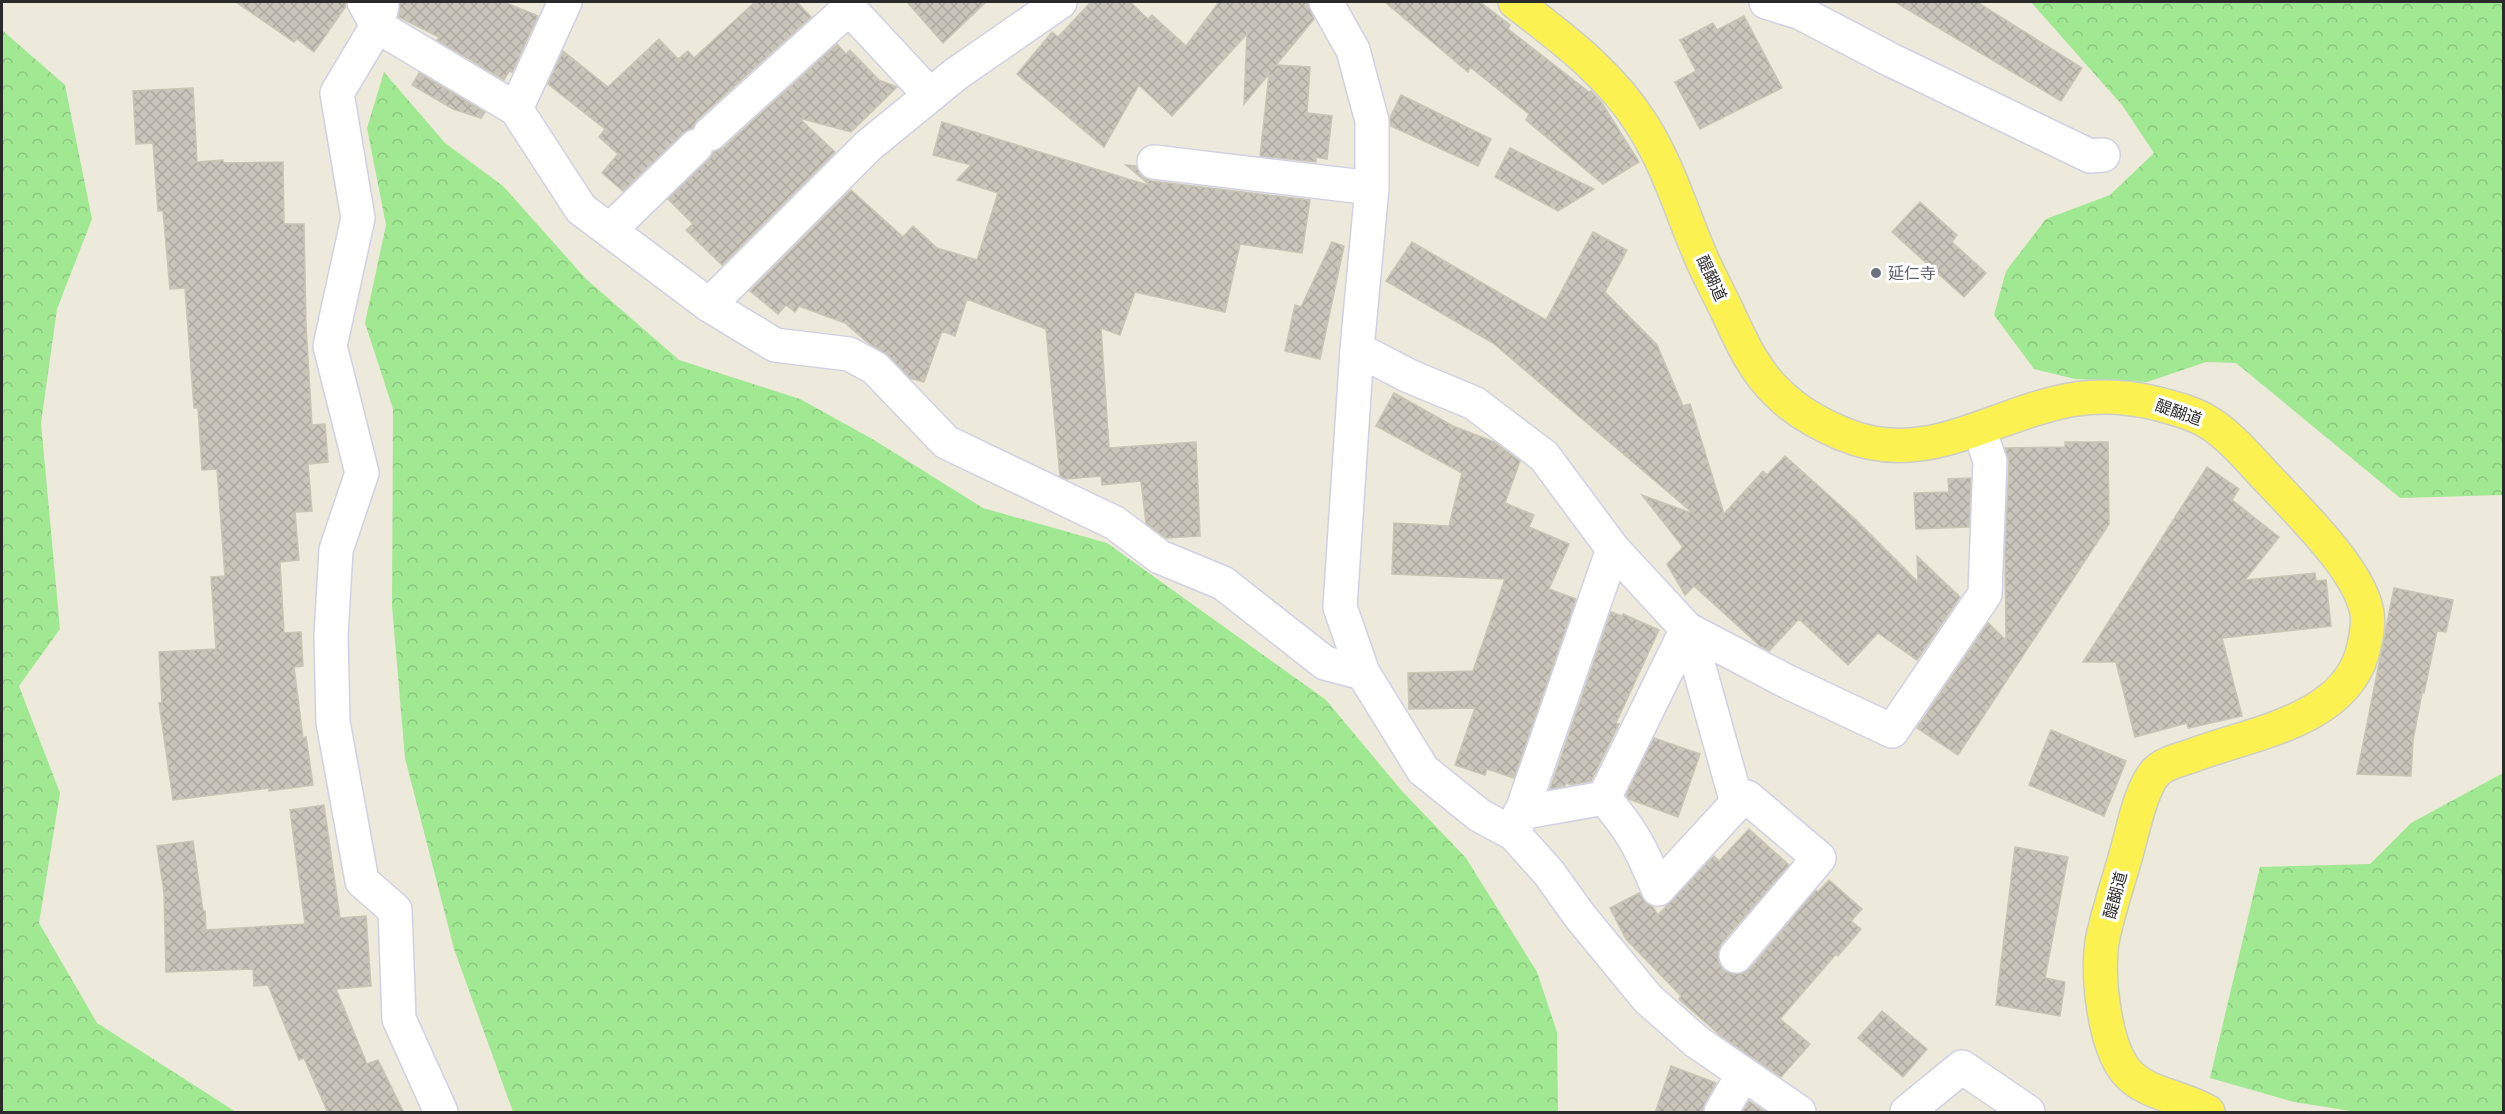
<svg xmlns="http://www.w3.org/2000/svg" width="2505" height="1114" viewBox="0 0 2505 1114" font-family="Helvetica,'Noto Sans JP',sans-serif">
<defs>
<pattern id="forest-crowns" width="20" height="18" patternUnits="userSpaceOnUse" patternTransform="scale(1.5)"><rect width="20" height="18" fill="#a1e893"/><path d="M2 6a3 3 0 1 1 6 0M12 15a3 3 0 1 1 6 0" fill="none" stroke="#8bc77f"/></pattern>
<pattern id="building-cross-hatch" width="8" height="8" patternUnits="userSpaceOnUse" patternTransform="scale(1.5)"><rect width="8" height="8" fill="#c9c5bb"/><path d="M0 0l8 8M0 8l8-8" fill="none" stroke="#ada9a1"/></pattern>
</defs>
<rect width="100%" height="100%" fill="#ede9db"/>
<path fill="url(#forest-crowns)" d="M 2031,2 L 2503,2 L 2503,495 L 2400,498 L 2236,363 L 2206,362 L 2147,382 L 2075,379 L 2034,369 L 1994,315 L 2006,271 L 2046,219 L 2110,195 L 2154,153 L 2122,105 Z
M 2,30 L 65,85 L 92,219 L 57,309 L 41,423 L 60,629 L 19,686 L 60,793 L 39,923 L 97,1023 L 236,1112 L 2,1112 Z
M 384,72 L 445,143 L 503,186 L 586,279 L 679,360 L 800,399 L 874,440 L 983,508 L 1107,543 L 1326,700 L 1402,791 L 1466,858 L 1537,972 L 1557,1032 L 1558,1112 L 513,1112 L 454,949 L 405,758 L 392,606 L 393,409 L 365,323 L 386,225 L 367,128 Z
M 2503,773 L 2503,1112 L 2357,1112 L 2294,1102 L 2210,1078 L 2260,867 L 2370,864 L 2411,823 Z"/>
<path fill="url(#building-cross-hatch)" stroke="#c9c5b5" stroke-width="1.5" d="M 236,2 L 345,2 L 346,6 L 314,52 L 297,39 L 294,42 Z
M 400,2 L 504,2 L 538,16 L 512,72 L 509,71 L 504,80 L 437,40 L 439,37 L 399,17 Z
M 755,2 L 797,2 L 811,17 L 697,120 L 692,128 L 683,133 L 623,191 L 602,173 L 618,154 L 599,137 L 605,129 L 548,84 L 563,51 L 608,87 L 659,39 L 678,59 L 688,51 L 694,58 Z
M 907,2 L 986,2 L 943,43 Z
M 1091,2 L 1130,2 L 1148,19 L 1152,15 L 1186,46 L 1219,2 L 1307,2 L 1314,19 L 1276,65 L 1310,67 L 1307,113 L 1332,116 L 1327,159 L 1316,157 L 1316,162 L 1260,156 L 1269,74 L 1244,104 L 1247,34 L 1172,116 L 1139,85 L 1104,147 L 1017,74 L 1052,32 L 1058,37 Z
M 1385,2 L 1480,2 L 1510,25 L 1508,29 L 1589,92 L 1591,91 L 1602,103 L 1639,162 L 1603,184 L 1526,120 L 1529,114 L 1470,67 L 1468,72 Z
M 1895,2 L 1977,2 L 2082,68 L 2061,101 Z
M 1744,16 L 1782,88 L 1700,129 L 1675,82 L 1696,71 L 1680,40 L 1713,23 L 1717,30 Z
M 837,44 L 846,54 L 850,50 L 879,80 L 897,87 L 851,132 L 799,118 L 835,152 L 722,265 L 686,230 L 693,224 L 668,199 L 709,159 L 713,152 L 723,148 Z
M 419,73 L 485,112 L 481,118 L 453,109 L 412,85 Z
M 193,88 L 197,162 L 223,160 L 224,163 L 283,162 L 284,224 L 304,224 L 306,326 L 312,425 L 325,424 L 328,462 L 308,464 L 312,511 L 295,512 L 299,560 L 280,562 L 284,633 L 301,632 L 303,666 L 294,667 L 303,738 L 306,737 L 313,785 L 269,791 L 269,788 L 173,800 L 159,703 L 162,703 L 159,652 L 216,649 L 211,577 L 225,576 L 217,469 L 202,470 L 198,408 L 194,408 L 185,288 L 170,289 L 163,211 L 158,211 L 153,143 L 136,144 L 133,91 Z
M 1401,95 L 1491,139 L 1478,166 L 1391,126 L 1390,118 Z
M 942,122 L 1151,186 L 1126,165 L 1136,166 L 1142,177 L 1152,181 L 1310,200 L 1302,253 L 1240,244 L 1225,312 L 1135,292 L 1120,335 L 1101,328 L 1109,448 L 1196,442 L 1200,536 L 1166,538 L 1146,523 L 1141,481 L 1102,485 L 1101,476 L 1066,479 L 1060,476 L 1046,329 L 967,299 L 955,336 L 942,331 L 924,382 L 910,378 L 888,355 L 867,342 L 845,323 L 799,306 L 795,312 L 786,305 L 778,314 L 750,291 L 851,190 L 903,237 L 913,226 L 937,248 L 977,260 L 998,193 L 957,180 L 971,165 L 933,155 Z
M 1510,148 L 1594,189 L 1558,211 L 1495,177 Z
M 1920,202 L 1957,235 L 1952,242 L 1986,273 L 1964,297 L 1892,232 Z
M 1593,232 L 1627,250 L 1605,292 L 1657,345 L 1683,406 L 1690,404 L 1724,514 L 1763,471 L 1767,475 L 1785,456 L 1855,519 L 1918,582 L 1917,556 L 1960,597 L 1917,660 L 1878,633 L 1848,665 L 1799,619 L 1769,651 L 1760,646 L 1694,586 L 1685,595 L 1667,564 L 1683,547 L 1642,495 L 1694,514 L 1493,343 L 1386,281 L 1412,242 L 1546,320 Z
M 1332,242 L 1344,246 L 1320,359 L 1285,351 L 1295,305 L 1301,307 Z
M 1394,393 L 1453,426 L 1494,442 L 1520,461 L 1505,503 L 1534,515 L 1529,527 L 1569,544 L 1549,589 L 1576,599 L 1514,778 L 1487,769 L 1485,775 L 1455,765 L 1475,708 L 1409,709 L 1408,673 L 1473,671 L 1505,579 L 1392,574 L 1394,523 L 1449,526 L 1462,473 L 1376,426 Z
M 2065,442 L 2108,442 L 2109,524 L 1958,755 L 1917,728 L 1988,623 L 2006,640 L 2005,548 L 2009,462 L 2005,448 L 2065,447 Z
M 2207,467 L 2239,489 L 2232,500 L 2279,537 L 2245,580 L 2315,573 L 2316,581 L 2326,580 L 2331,626 L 2222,638 L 2242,716 L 2188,728 L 2187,723 L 2135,737 L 2116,662 L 2083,662 Z
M 1971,478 L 1969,527 L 1916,529 L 1914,493 L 1949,492 L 1948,479 Z
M 2394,588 L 2453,600 L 2446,632 L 2437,631 L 2424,693 L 2422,693 L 2413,740 L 2411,776 L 2357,774 Z
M 1611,612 L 1622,616 L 1623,614 L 1659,630 L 1616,723 L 1619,724 L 1591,781 L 1571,785 L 1566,783 L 1565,786 L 1550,789 Z
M 2051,730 L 2126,761 L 2104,816 L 2029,785 Z
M 1654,738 L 1700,754 L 1678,817 L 1629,799 L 1626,795 Z
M 324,805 L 340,918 L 366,916 L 371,986 L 336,989 L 367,1064 L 378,1060 L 404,1113 L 328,1113 L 304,1058 L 299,1060 L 268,985 L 254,986 L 253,969 L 166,972 L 164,893 L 157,846 L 193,841 L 203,911 L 205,911 L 206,930 L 305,924 L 290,810 Z
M 1749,829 L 1789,865 L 1721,944 L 1718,953 L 1718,962 L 1724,971 L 1733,974 L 1743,973 L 1750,969 L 1816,890 L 1818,892 L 1829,880 L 1862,909 L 1851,921 L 1861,929 L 1838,956 L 1836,954 L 1780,1019 L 1810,1044 L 1781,1077 L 1721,1036 L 1679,999 L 1681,996 L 1626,939 L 1610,908 L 1639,893 L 1646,903 L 1653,907 L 1658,915 L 1714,856 L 1719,861 Z
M 2015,847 L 2068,857 L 2045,978 L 2065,982 L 2060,1016 L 1996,1005 Z
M 1882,1011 L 1927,1049 L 1903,1077 L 1858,1038 Z
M 1671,1066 L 1716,1083 L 1705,1103 L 1702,1113 L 1655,1113 Z
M 1749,1101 L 1767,1113 L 1742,1113 Z"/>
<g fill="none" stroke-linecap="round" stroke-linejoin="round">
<g stroke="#d0d0e4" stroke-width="36">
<path id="minor" d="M 364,2 L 377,26 L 516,109 L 581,209 L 709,305 L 775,345 L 849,354 L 875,368 L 946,442 L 1115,523 L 1160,557 L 1223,583 L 1325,663 L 1363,673
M 1326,2 L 1353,50 L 1372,121 L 1372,188 L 1357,349 L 1340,607 L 1363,673 L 1423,770 L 1479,815 L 1514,834 L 1549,873 L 1579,915 L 1648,999 L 1697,1042 L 1799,1112
M 1766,2 L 1801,13 L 1891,60 L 2090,156 L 2103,155
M 382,6 L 377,26 L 337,93 L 358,218 L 330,346 L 362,473 L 336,550 L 331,636 L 333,722 L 362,881 L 395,910 L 399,1019 L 441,1112
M 516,109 L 565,2
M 710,134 L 849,8 L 930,95
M 1154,162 L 1372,188
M 610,230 L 696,146
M 709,305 L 868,146 L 956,74 L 1060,2
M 1357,349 L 1409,376 L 1474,403 L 1544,456 L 1613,549 L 1687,629 L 1788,682 L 1892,731 L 1985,594 L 1990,461 L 1979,429
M 1705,639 L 1697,660 L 1737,803 L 1747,797 L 1819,858 L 1736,956
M 1604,798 C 1632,830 1642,850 1658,889 L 1737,803
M 1520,813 L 1604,798 L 1687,629
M 1514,834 L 1613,549
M 1721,1112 L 1743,1074
M 1907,1112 L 1962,1067 L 2028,1112"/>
</g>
<g stroke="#ccc" stroke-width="36">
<path id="major" d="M 1515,2 C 1562,38 1611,74 1643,126 C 1670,169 1683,217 1704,264 C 1712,281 1721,298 1729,315 C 1742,343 1755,372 1779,394 C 1796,411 1821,425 1843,434 C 1925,469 1992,414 2070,400 C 2097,395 2128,397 2155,403 C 2173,408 2192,412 2208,422 C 2235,439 2254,465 2276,487 C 2304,517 2356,568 2366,608 C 2370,622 2366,639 2362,654 C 2342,722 2248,734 2191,756 C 2180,760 2165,763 2157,771 C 2141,786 2133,830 2127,851 C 2119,881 2108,911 2102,942 C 2097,976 2104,1042 2125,1070 C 2144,1095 2183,1096 2208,1112"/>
</g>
<use href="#minor" stroke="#fff" stroke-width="33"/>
<use href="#major" stroke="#fbf252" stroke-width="33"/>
</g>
<circle fill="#6b7280" stroke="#fff" stroke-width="2" cx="1876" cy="273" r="6"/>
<g text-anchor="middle" stroke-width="6" stroke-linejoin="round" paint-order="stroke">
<g font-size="16" fill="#5b616d" stroke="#fff" text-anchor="start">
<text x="1888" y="279">延仁寺</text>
</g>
<g font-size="16" fill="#2a2a2a" stroke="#fff">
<text transform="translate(1712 278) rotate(65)" y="6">醍醐道</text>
<text transform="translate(2179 412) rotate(19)" y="6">醍醐道</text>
<text transform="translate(2115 895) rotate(-75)" y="6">醍醐道</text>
</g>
</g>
<rect width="2505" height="1114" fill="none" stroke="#2a2a2a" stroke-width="6"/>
</svg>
